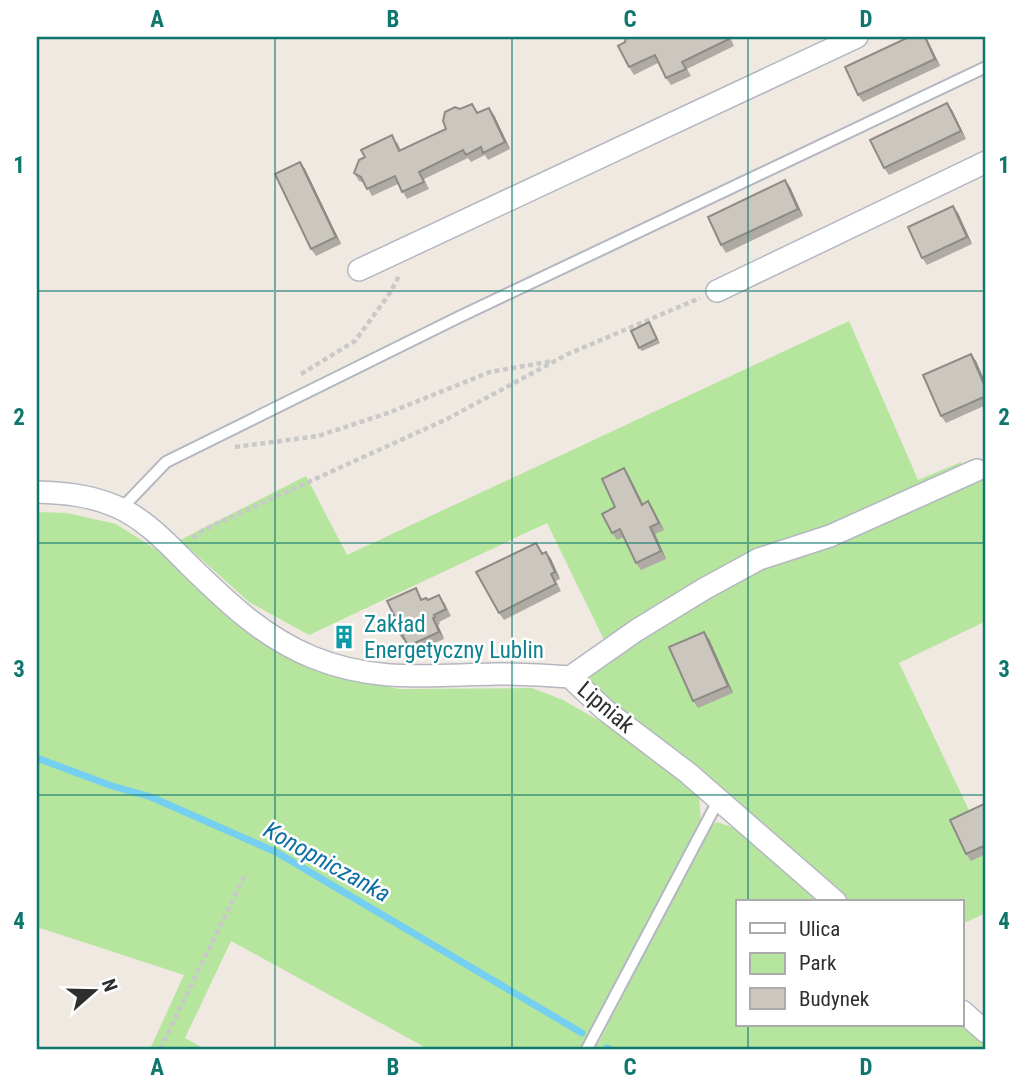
<svg xmlns="http://www.w3.org/2000/svg" width="1023" height="1086" viewBox="0 0 1023 1086" font-family="'Roboto Condensed',sans-serif">
<rect width="100%" height="100%" fill="#efe9e1"/>
<path fill="#b6e59e" d="M 849,321 L 918,480 L 961,462 L 971,484 L 986,478 L 986,621 L 899,663 L 986,846 L 986,913 L 962,924 L 962,902 L 844,902 L 570,677 L 608,648 L 547,523 L 309,635 L 249,602 L 180,540 L 306,476 L 347,555 Z
M 37,512 L 67,513 L 116,524 L 157,550 L 242,628 L 264,645 L 307,667 L 357,681 L 399,689 L 532,688 L 563,700 L 617,731 L 699,797 L 701,821 L 580,1049 L 428,1049 L 231,941 L 185,1038 L 205,1049 L 150,1049 L 184,975 L 37,927 Z
M 717,822 L 737,829 L 822,902 L 738,902 L 738,1025 L 962,1025 L 962,1022 L 986,1043 L 986,1049 L 596,1048 L 709,827 Z"/>
<g fill="none" stroke-linecap="round" stroke-linejoin="round">
<path stroke="#75cff0" stroke-width="7" d="M 37,758 L 112,786 L 151,797 L 276,852 L 582,1033
M 607,1048 L 609,1049"/>
<g stroke="#b4b7c1" stroke-width="14">
<path id="lane" d="M 121,509 L 166,462 L 459,317 L 986,67
M 587,1049 L 719,799"/>
</g>
<g stroke="#b4b7c1" stroke-width="24">
<path id="street" d="M 359,270 L 857,37
M 717,291 L 986,162
M 37,492 C 64,493 89,495 115,506 C 144,518 167,543 189,565 C 227,602 263,637 312,657 C 375,683 430,675 496,674 C 521,674 545,675 570,677 L 605,710 L 688,773 L 836,902
M 570,677 L 637,630 L 704,589 L 759,559 L 830,536 L 977,470
M 962,1011 L 986,1032"/>
</g>
<path stroke="#c9c9c9" stroke-width="4.5" stroke-dasharray="5 3.5" stroke-linecap="butt" d="M 301,374 L 355,341 L 390,293 L 399,276
M 235,447 L 318,436 L 388,413 L 490,372 L 553,361
M 193,538 L 205,529 L 447,419 L 568,354 L 700,298
M 160,1049 L 246,873"/>
<use href="#lane" stroke="#fff" stroke-width="10"/>
<use href="#street" stroke="#fff" stroke-width="21"/>
</g>
<path fill="#afaba4" d="M 626,37 L 730,37 L 734,46 L 687,69 L 691,76 L 671,85 L 666,78 L 658,63 L 634,75 L 629,67 L 625,42 Z
M 926,37 L 940,66 L 863,102 L 858,95 Z
M 460,109 L 494,115 L 510,149 L 488,160 L 485,155 L 471,162 L 468,158 L 424,179 L 429,189 L 407,199 L 398,184 L 372,196 L 365,183 L 359,181 L 354,173 L 365,157 L 397,142 L 401,150 L 446,129 Z
M 952,110 L 966,139 L 889,175 L 884,168 Z
M 300,162 L 305,169 L 341,244 L 316,256 L 311,249 Z
M 790,187 L 803,216 L 726,253 L 721,245 Z
M 958,213 L 972,244 L 927,265 L 922,258 Z
M 649,322 L 660,343 L 642,351 L 639,348 Z
M 976,361 L 986,384 L 986,405 L 946,423 L 941,416 Z
M 629,476 L 643,504 L 648,502 L 653,509 L 664,530 L 655,534 L 666,559 L 641,570 L 636,563 L 624,537 L 617,540 L 612,533 L 615,507 Z
M 541,550 L 543,553 L 546,552 L 551,559 L 560,579 L 556,581 L 561,591 L 504,620 L 499,613 Z
M 416,588 L 422,599 L 444,602 L 451,616 L 439,622 L 440,624 L 438,625 L 444,639 L 413,653 L 405,639 L 403,640 L 398,633 L 394,615 Z
M 709,639 L 733,693 L 698,708 L 693,701 Z
M 986,803 L 986,854 L 971,861 L 966,854 Z"/>
<path fill="#8e8b86" d="M 925,37 L 926,37 L 940,66 L 935,59 Z
M 947,103 L 952,110 L 966,139 L 961,131 Z
M 489,108 L 494,115 L 510,149 L 505,142 Z
M 300,162 L 305,169 L 341,244 L 336,237 Z
M 785,180 L 790,187 L 803,216 L 798,209 Z
M 953,206 L 958,213 L 972,244 L 967,237 Z
M 971,354 L 976,361 L 986,384 L 986,389 Z
M 624,468 L 629,476 L 647,512 L 642,505 Z
M 648,501 L 653,509 L 664,530 L 659,523 Z
M 650,527 L 655,534 L 666,559 L 661,551 Z
M 546,552 L 551,559 L 560,579 L 555,572 Z
M 433,618 L 438,625 L 444,639 L 439,632 Z
M 704,632 L 709,639 L 733,693 L 728,686 Z"/>
<path fill="#cbc7bf" stroke="#8e8b86" stroke-width="2" d="M 626,37 L 728,37 L 729,39 L 682,62 L 686,69 L 666,78 L 655,55 L 629,67 L 618,46 L 625,42 Z
M 909,37 L 925,37 L 935,59 L 858,95 L 845,67 Z
M 947,103 L 961,131 L 884,168 L 870,140 Z
M 472,104 L 477,113 L 489,108 L 505,142 L 483,153 L 481,147 L 466,155 L 463,150 L 419,172 L 424,182 L 402,192 L 395,176 L 367,189 L 361,177 L 354,173 L 359,160 L 365,157 L 361,150 L 392,135 L 399,151 L 446,129 L 443,121 L 445,112 L 455,107 L 460,109 Z
M 300,162 L 336,237 L 311,249 L 275,174 Z
M 785,180 L 798,209 L 721,245 L 708,217 Z
M 953,206 L 967,237 L 922,258 L 908,227 Z
M 649,322 L 657,339 L 639,348 L 631,331 Z
M 971,354 L 986,389 L 986,396 L 941,416 L 923,375 Z
M 624,468 L 642,505 L 648,501 L 659,523 L 650,527 L 661,551 L 636,563 L 620,529 L 612,533 L 602,514 L 615,507 L 602,479 Z
M 536,543 L 542,554 L 546,552 L 555,572 L 551,574 L 556,584 L 499,613 L 476,572 Z
M 416,588 L 421,600 L 426,598 L 428,600 L 439,595 L 446,609 L 434,615 L 435,617 L 433,618 L 439,632 L 408,646 L 401,632 L 398,633 L 390,617 L 394,615 L 387,601 Z
M 704,632 L 728,686 L 693,701 L 669,647 Z
M 986,803 L 986,845 L 966,854 L 950,820 Z"/>
<path fill="none" stroke="#0f766e" stroke-width="2" stroke-opacity="0.55" d="M 275,37 L 275,1049M 512,37 L 512,1049M 748,37 L 748,902M 37,291 L 986,291M 37,543 L 986,543M 37,795 L 986,795M 748,1025 L 748,1049"/>
<defs>
<g id="building-bare" transform="scale(1.89)"><path d="M-4-6H4V6H1V3H-1V6H-4ZM-2.5-4.3h1.7v1.8h-1.7ZM.8-4.3h1.7v1.8H.8ZM-2.5-1h1.7V.8h-1.7ZM.8-1h1.7V.8H.8Z" fill="#0f9aa8" stroke="#fff" stroke-width="2.5" paint-order="stroke"/></g>
</defs>
<g fill-rule="evenodd">
<use href="#building-bare" x="344" y="637"/>
</g>
<g text-anchor="middle" stroke-width="5" stroke-linejoin="round" paint-order="stroke">
<g font-size="23" fill="#0d838f" stroke="#fff" text-anchor="start">
<text x="364" y="632">Zakład<tspan x="364" dy="26">Energetyczny Lublin</tspan></text>
</g>
<g font-size="23" fill="#2e2e2e" stroke="#fff">
<text transform="translate(606 707) rotate(40)" y="8">Lipniak</text>
</g>
<g font-size="24" font-style="italic" fill="#0d6fa3" stroke="#fff">
<text transform="translate(327 862) rotate(29)" y="8">Konopniczanka</text>
</g>
</g>
<rect width="1023" height="1086" fill="none" stroke="#ffffff" stroke-width="77"/>
<rect x="736" y="900" width="228" height="126" fill="#ffffff" stroke="#ababab" stroke-width="2"/>
<rect x="750" y="923" width="35" height="10" fill="#ffffff" stroke="#ababab" stroke-width="2"/>
<text x="799" y="936" font-size="21" fill="#2e2e2e">Ulica</text>
<rect x="750" y="953" width="35" height="21" fill="#b6e59e" stroke="#ababab" stroke-width="2"/>
<text x="799" y="970" font-size="21" fill="#2e2e2e">Park</text>
<rect x="750" y="988" width="35" height="21" fill="#cbc7bf" stroke="#ababab" stroke-width="2"/>
<text x="799" y="1006" font-size="21" fill="#2e2e2e">Budynek</text>
<g transform="translate(94 991) rotate(70)" stroke="#ffffff" stroke-width="5" paint-order="stroke">
<path d="M0-5L12 26L0 18L-12 26Z" fill="#2e2e2e"/>
<text y="-10" font-size="19" font-weight="bold" text-anchor="middle" fill="#2e2e2e">N</text>
</g>
<rect x="38" y="38" width="946" height="1010" fill="none" stroke="#0f766e" stroke-width="2.5"/>
<g font-size="23" text-anchor="middle" font-weight="bold" fill="#0f766e">
<text x="157" y="27">A</text>
<text x="393" y="27">B</text>
<text x="630" y="27">C</text>
<text x="866" y="27">D</text>
<text x="19" y="173">1</text>
<text x="1004" y="173">1</text>
<text x="19" y="425">2</text>
<text x="1004" y="425">2</text>
<text x="19" y="677">3</text>
<text x="1004" y="677">3</text>
<text x="19" y="929">4</text>
<text x="1004" y="929">4</text>
<text x="157" y="1075">A</text>
<text x="393" y="1075">B</text>
<text x="630" y="1075">C</text>
<text x="866" y="1075">D</text>
</g>
</svg>
